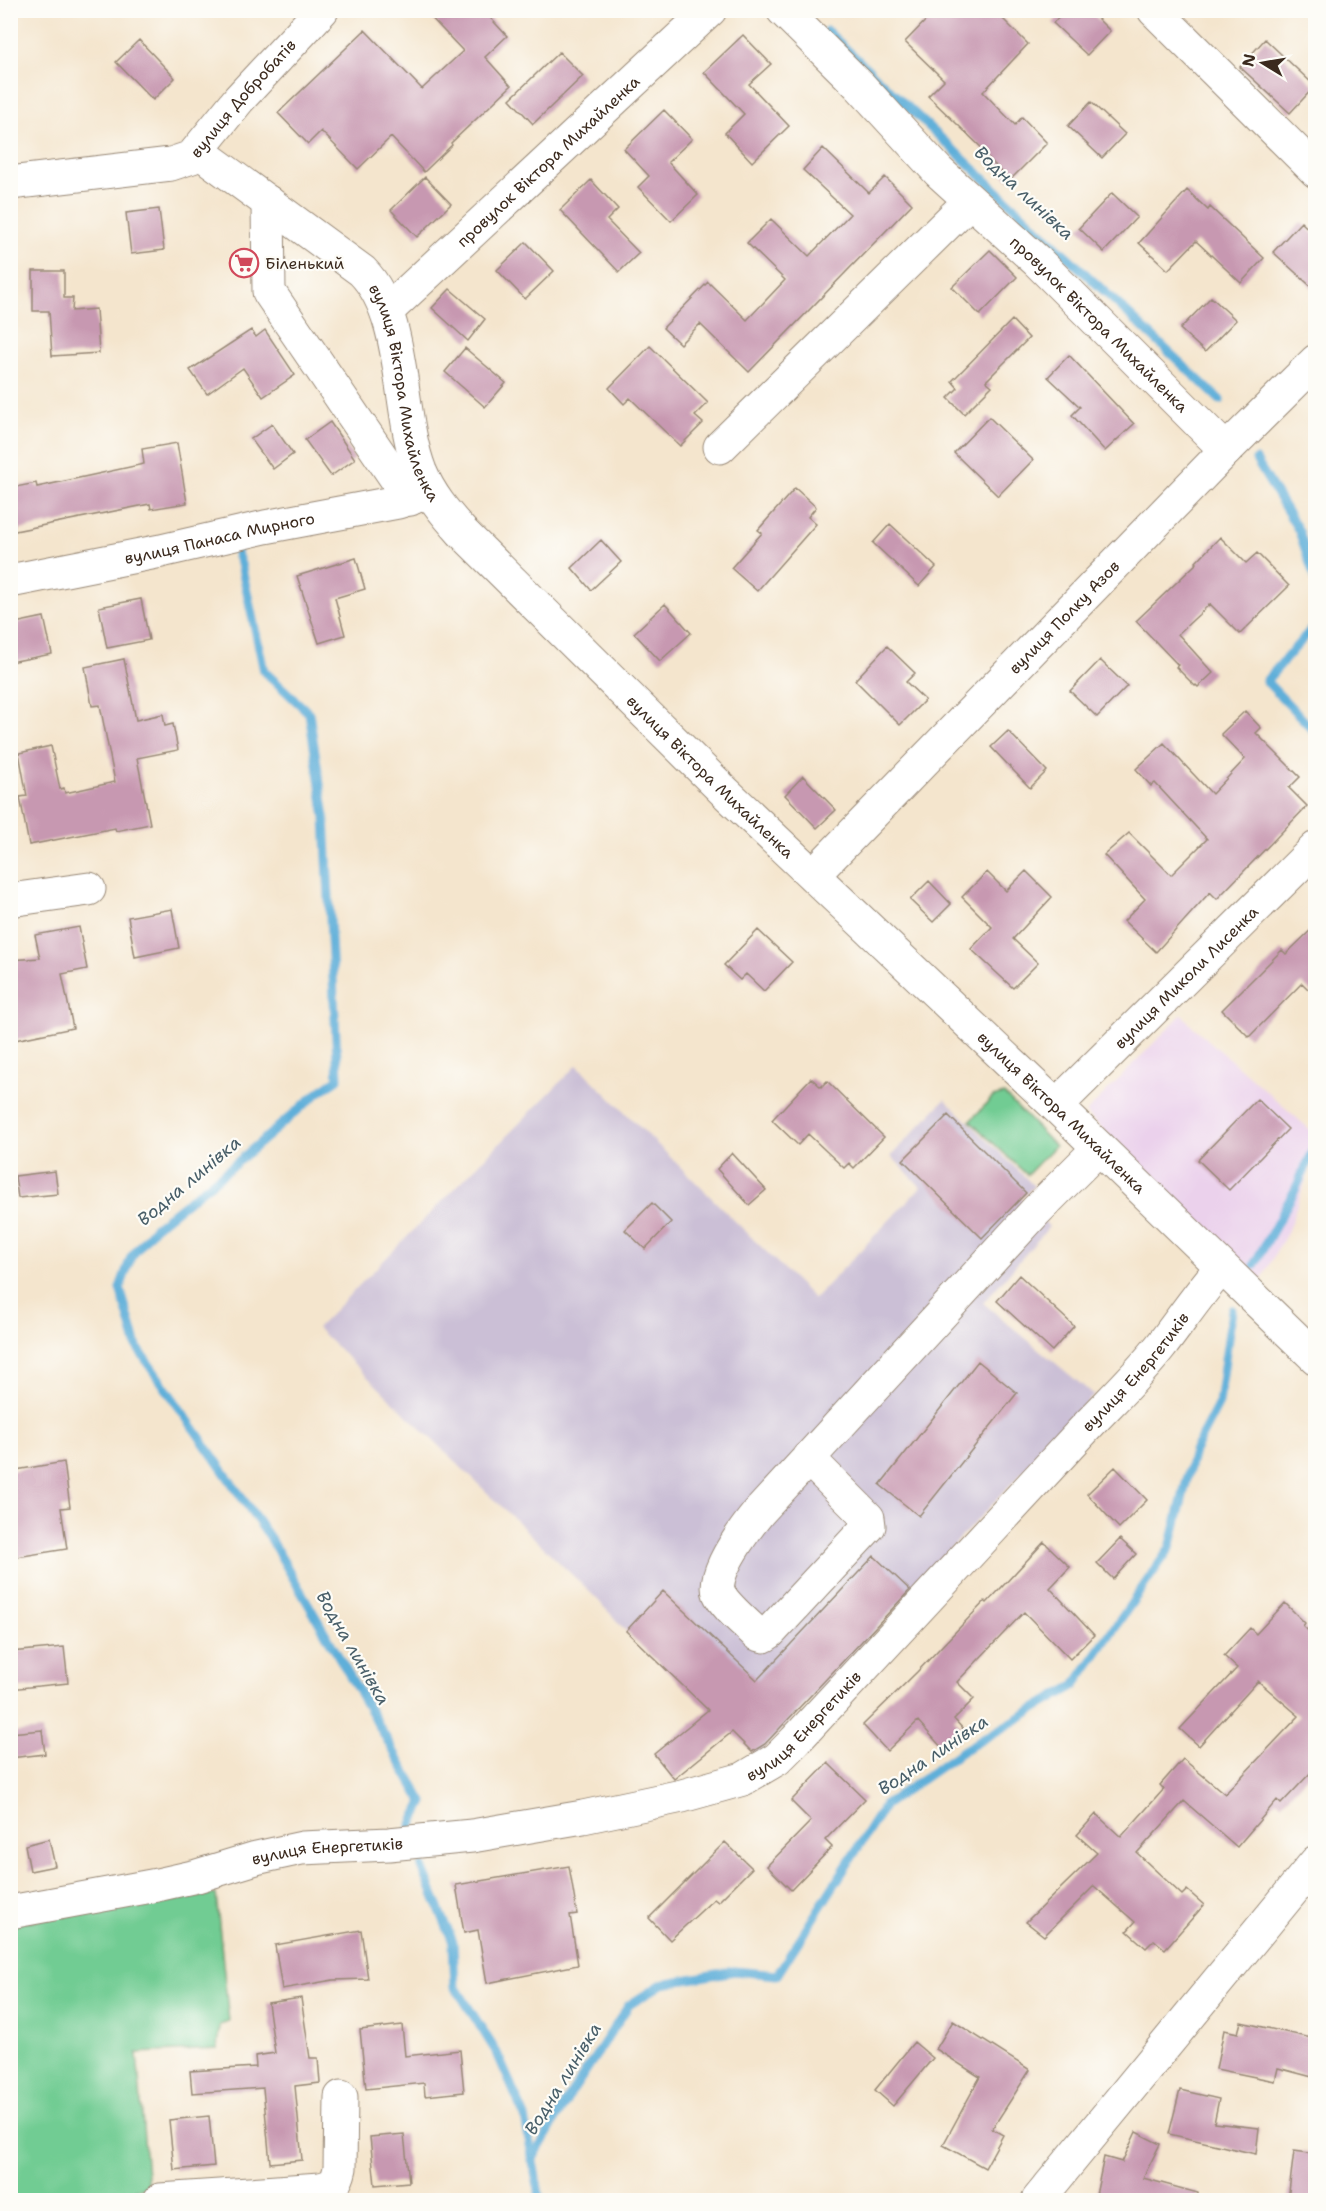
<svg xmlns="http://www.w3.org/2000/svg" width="1326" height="2211" viewBox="0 0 1326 2211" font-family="'Shantell Sans',sans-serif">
<rect width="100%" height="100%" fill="#fdfcf7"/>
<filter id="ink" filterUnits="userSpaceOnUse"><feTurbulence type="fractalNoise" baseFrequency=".0167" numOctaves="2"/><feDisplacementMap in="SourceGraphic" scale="12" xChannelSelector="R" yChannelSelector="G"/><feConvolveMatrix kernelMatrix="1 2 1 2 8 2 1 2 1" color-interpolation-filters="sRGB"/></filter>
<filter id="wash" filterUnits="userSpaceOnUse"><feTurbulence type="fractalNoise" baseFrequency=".008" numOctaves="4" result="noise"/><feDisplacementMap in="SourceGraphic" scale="24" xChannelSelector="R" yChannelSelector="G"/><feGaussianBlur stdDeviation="1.35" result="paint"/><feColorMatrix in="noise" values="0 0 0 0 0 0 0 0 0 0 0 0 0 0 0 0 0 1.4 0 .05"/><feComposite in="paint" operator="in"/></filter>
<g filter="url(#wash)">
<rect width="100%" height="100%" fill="#f4e5cd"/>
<path fill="#ebd1ec" d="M 1182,1014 L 1191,1025 L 1315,1134 L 1315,1154 L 1287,1233 L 1260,1281 L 1086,1113 Z"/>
<path fill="#cbbfd6" d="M 577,1065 L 814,1299 L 921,1187 L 891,1156 L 945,1099 L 1034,1186 L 1021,1199 L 1036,1211 L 1049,1227 L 983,1303 L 1094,1395 L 757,1756 L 626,1631 L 596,1598 L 317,1328 Z"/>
<path fill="#71cc93" stroke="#567b58" stroke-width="1.5" d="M 1004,1094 L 1055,1146 L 1027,1175 L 970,1121 L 993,1097 Z
M 216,1894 L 229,2022 L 220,2025 L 218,2049 L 137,2053 L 148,2188 L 63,2200 L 11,2200 L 10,1924 Z"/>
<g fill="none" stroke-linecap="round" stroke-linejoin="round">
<path stroke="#5eafd9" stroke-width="9" d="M 827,31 L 1220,400
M 1256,460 L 1299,531 L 1316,581
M 232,540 L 241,564 L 264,671 L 309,713 L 325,817 L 338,1079 L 319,1092 L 234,1165 L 154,1228 L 131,1257 L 120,1288 L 137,1347 L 270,1538 L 423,1802 L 411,1826 L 412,1837
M 1316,624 L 1266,681 L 1316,733
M 1254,1265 L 1295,1190 L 1316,1145
M 422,1867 L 453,1942 L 455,1986 L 497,2053 L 525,2117 L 540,2200
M 532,2160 L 570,2095 L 629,2005 L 662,1984 L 734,1971 L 777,1975 L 885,1805 L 964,1750 L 1074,1686 L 1170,1548 L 1194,1451 L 1219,1403 L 1232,1310"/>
</g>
<g id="blocks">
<path fill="#c798b1" d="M 424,10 L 483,10 L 507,36 L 485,57 L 511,86 L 451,143 L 452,145 L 424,172 L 391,137 L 358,169 L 321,131 L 308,144 L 278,113 L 365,30 L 422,89 L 463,51 Z
M 936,10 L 994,10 L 1028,44 L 983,92 L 1015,125 L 1022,117 L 1047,143 L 1010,180 L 985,155 L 987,153 L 928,96 L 944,80 L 905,42 Z
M 1065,10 L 1089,10 L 1110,31 L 1087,55 L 1053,23 Z
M 743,35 L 771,64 L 749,84 L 789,126 L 752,162 L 725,133 L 744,114 L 704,72 Z
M 1265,39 L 1315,86 L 1290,113 L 1240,67 Z
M 139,40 L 175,78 L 153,100 L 116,62 Z
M 559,52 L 583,76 L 533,124 L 510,99 Z
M 1091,102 L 1125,134 L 1102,158 L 1068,126 Z
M 664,110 L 692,139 L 668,162 L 698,195 L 671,221 L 638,187 L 649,176 L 624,149 Z
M 823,148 L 869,193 L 885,177 L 912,204 L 749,372 L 700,324 L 680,344 L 663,328 L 708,282 L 747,320 L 785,280 L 747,243 L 771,219 L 809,256 L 850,214 L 803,170 Z
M 425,177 L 451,204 L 417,237 L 391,210 Z
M 591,180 L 618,209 L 607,220 L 639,253 L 619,272 L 560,210 Z
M 1187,190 L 1208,210 L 1210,207 L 1264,258 L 1241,283 L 1196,241 L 1168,270 L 1139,243 Z
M 1112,193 L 1137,217 L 1104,252 L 1079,228 Z
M 159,209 L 164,250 L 131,254 L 126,213 Z
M 1301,222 L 1316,236 L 1316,291 L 1273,252 Z
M 526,242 L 554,271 L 525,299 L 497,270 Z
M 990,250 L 1017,277 L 980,315 L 952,287 Z
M 33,271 L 64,271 L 64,298 L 73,298 L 72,311 L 96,309 L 99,353 L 52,356 L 49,311 L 33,311 Z
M 450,289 L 485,319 L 468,341 L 432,308 Z
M 1211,297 L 1236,320 L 1205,352 L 1180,329 Z
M 1012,320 L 1029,338 L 986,381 L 992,386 L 964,414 L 948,398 L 958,388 L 952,381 Z
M 251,330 L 256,337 L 265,330 L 295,375 L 263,397 L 243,368 L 207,394 L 190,370 Z
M 650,346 L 708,403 L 695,416 L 703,423 L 680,446 L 630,398 L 624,404 L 609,388 Z
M 465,348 L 506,383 L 485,407 L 445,372 Z
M 1069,355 L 1134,424 L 1105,451 L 1072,415 L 1080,407 L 1048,377 Z
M 989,417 L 1033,460 L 998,496 L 954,453 Z
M 330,422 L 355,459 L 331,476 L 305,440 Z
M 272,424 L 293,454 L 273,469 L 251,439 Z
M 177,443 L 187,503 L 151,509 L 150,504 L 10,532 L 10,488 L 36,483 L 37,487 L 144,464 L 142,449 Z
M 795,488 L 816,507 L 808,517 L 816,524 L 757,591 L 731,568 L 762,533 L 758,530 Z
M 890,524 L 936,567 L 919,586 L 873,543 Z
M 1220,537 L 1246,563 L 1257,553 L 1289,586 L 1240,634 L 1210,604 L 1178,634 L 1213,673 L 1198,687 L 1196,685 L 1195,686 L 1176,667 L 1178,665 L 1136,621 L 1197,563 L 1196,562 Z
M 601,540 L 621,562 L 591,590 L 572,568 Z
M 356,558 L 365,589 L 335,598 L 345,635 L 319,643 L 297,576 Z
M 141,599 L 149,640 L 107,648 L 99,607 Z
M 665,604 L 691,633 L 660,661 L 634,633 Z
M 44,617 L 52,654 L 10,662 L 10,624 Z
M 887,646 L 915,673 L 906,682 L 925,700 L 900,725 L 855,680 Z
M 124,659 L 136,720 L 163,714 L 165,726 L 173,724 L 178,750 L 137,758 L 150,824 L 116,831 L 115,828 L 29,845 L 20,797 L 27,796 L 19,753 L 51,746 L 60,789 L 64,788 L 65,793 L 115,782 L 100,705 L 92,706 L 85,667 Z
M 1100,660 L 1127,686 L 1097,717 L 1070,691 Z
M 1245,711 L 1261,728 L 1256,733 L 1300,777 L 1289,788 L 1307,806 L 1217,899 L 1210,892 L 1156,952 L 1124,921 L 1145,899 L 1104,855 L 1129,833 L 1171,875 L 1207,839 L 1155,783 L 1151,786 L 1136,769 L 1164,743 L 1212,794 L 1245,759 L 1221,734 Z
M 1008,731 L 1047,771 L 1030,788 L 991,747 Z
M 803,776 L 836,810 L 817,828 L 785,795 Z
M 1026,871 L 1052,897 L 1013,939 L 1038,963 L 1013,988 L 971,949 L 992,927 L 962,897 L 987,872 L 1006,891 Z
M 929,881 L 951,904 L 933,922 L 910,900 Z
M 172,909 L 179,948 L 135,957 L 128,917 Z
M 1316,925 L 1316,997 L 1302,983 L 1249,1037 L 1222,1010 L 1282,950 L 1286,954 Z
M 79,927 L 87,969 L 62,974 L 73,1028 L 10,1041 L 10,960 L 40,958 L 35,935 Z
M 758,930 L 792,962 L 764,991 L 746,974 L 740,980 L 724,965 Z
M 811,1078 L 821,1087 L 827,1081 L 884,1137 L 854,1168 L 849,1163 L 844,1168 L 808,1134 L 798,1145 L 772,1120 Z
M 1257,1099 L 1288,1129 L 1229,1190 L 1198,1160 Z
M 948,1115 L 1026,1193 L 982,1238 L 903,1160 Z
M 732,1153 L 766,1190 L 749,1205 L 717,1169 Z
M 55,1171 L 58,1194 L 18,1198 L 15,1176 Z
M 652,1203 L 671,1222 L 645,1249 L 625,1230 Z
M 1019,1275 L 1074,1326 L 1052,1351 L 997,1301 Z
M 978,1361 L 1017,1393 L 919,1516 L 880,1485 Z
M 64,1462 L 70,1507 L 61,1508 L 67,1549 L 17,1557 L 10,1516 L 10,1471 Z
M 1115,1467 L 1147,1500 L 1119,1528 L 1087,1494 Z
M 1120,1539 L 1136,1554 L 1113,1579 L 1097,1563 Z
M 1044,1542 L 1070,1567 L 1050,1588 L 1094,1635 L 1070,1659 L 1024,1612 L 957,1682 L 974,1699 L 954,1719 L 964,1730 L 943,1749 L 918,1721 L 887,1751 L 863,1725 L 917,1672 L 985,1601 L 987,1603 Z
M 874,1556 L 910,1590 L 765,1744 L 752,1752 L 732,1732 L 674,1779 L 654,1754 L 708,1710 L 626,1631 L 663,1591 L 757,1680 Z
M 1285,1603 L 1305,1623 L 1303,1626 L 1316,1638 L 1316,1767 L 1281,1804 L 1277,1800 L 1237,1847 L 1184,1801 L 1137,1853 L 1182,1895 L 1187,1890 L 1204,1905 L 1165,1949 L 1154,1940 L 1146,1948 L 1127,1931 L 1135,1922 L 1094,1886 L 1044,1936 L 1026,1922 L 1097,1853 L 1077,1835 L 1096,1814 L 1121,1837 L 1164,1789 L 1160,1785 L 1183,1759 L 1225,1794 L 1299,1716 L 1258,1681 L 1199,1746 L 1180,1729 L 1237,1668 L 1224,1656 L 1250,1628 L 1256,1634 Z
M 64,1647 L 68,1683 L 10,1689 L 10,1652 Z
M 42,1730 L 45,1754 L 10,1758 L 10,1733 Z
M 828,1763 L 865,1799 L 825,1840 L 832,1847 L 791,1890 L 767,1866 L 811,1821 L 791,1801 Z
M 49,1839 L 55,1866 L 30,1871 L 25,1845 Z
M 725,1842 L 752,1868 L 718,1902 L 714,1899 L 670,1940 L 649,1918 Z
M 569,1866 L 577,1914 L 570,1915 L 578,1965 L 487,1983 L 478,1930 L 464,1933 L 456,1885 Z
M 361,1930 L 368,1979 L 333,1980 L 282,1989 L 275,1945 Z
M 301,1998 L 310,2058 L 318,2058 L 320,2083 L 295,2086 L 302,2160 L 270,2163 L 263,2088 L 192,2093 L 190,2071 L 256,2067 L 255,2056 L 275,2053 L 268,2003 Z
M 953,2021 L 1030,2070 L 992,2129 L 1003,2135 L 985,2168 L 943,2145 L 980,2077 L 936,2049 Z
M 1241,2022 L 1316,2039 L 1316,2078 L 1278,2068 L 1275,2081 L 1216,2069 L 1224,2030 L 1238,2033 Z
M 402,2025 L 405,2056 L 460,2050 L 464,2092 L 425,2096 L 424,2083 L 366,2089 L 360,2030 Z
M 914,2042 L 933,2058 L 893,2106 L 875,2090 Z
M 1180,2090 L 1219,2099 L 1214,2123 L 1259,2128 L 1256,2154 L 1169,2134 Z
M 209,2116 L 214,2166 L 174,2170 L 169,2120 Z
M 1136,2132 L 1160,2144 L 1143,2178 L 1198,2193 L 1198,2200 L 1095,2200 L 1104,2157 L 1122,2162 Z
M 404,2134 L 409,2182 L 375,2185 L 370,2137 Z
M 1294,2151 L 1316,2154 L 1316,2200 L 1288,2200 Z"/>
</g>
</g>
<g filter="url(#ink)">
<use href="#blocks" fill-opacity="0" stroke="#988876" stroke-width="1.5"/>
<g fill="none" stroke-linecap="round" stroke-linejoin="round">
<g stroke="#988876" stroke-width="35">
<g id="minor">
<path id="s1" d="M 783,10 L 859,85 L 939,172 L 1037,261 L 1226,450"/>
<path d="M 1154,10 L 1316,171"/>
<path id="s2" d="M 198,151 L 362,271 C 407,316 397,412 420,471 C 430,495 445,513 462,532 L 724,791 L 1056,1106 L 1316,1358"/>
<path id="s3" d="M 10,183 L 171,164 L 192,157 L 239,99 L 322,10"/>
<path d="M 268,202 L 269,292 L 410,499"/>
<path id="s4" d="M 387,311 L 710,10"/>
<path d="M 720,447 L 970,201"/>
<path id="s5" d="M 10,581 L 161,551 L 265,527 L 398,502 L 430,492"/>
<path id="s6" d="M 813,875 L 1226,450 L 1316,361"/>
<path d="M 10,900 L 89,889"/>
<path id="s7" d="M 1056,1106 L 1316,848"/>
<path d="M 808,1458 L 868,1518 L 869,1526 L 770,1632 L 764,1636 L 757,1634 C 747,1624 724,1605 719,1593 C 711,1573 746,1528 759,1512 L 1036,1211 L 1099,1148"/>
<path id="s8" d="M 10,1912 L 157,1885 L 197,1876 L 256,1858 L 302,1848 L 389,1844 L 472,1836 L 583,1817 L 682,1796 L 743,1779 L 777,1759 L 795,1741 L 1091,1422 C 1115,1397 1140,1373 1161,1346 C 1181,1320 1199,1293 1221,1268"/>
<path d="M 160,2200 L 320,2189 C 334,2186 337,2182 340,2168 L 341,2097"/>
<path d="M 1038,2200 L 1316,1862"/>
</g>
</g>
<use href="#minor" stroke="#fff" stroke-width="33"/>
</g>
</g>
<defs>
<g id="supermarket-ring" transform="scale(1.5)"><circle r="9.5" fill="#fdfcf7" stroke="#d1495b" stroke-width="1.5"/><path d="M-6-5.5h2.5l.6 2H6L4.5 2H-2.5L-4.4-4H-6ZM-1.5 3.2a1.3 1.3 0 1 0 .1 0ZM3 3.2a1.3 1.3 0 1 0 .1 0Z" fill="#d1495b"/></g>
</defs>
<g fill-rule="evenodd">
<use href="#supermarket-ring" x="244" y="263"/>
</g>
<g text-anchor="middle" stroke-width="4.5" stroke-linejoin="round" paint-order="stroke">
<g font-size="16" fill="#3b2a1e" stroke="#fdfcf7">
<text dy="6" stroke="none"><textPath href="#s3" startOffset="262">вулиця Добробатів</textPath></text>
<text dy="6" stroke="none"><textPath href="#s4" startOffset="220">провулок Віктора Михайленка</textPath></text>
<text dy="6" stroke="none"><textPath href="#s1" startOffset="446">провулок Віктора Михайленка</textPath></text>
<text dy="6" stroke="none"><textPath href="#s2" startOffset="334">вулиця Віктора Михайленка</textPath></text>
<text dy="6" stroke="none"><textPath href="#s5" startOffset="214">вулиця Панаса Мирного</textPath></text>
<text dy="6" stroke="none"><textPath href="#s6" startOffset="360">вулиця Полку Азов</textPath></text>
<text dy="6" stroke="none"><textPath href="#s2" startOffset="837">вулиця Віктора Михайленка</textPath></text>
<text dy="6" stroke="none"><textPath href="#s7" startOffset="183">вулиця Миколи Лисенка</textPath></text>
<text dy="6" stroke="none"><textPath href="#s2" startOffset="1323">вулиця Віктора Михайленка</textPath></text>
<text dy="6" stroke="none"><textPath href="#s8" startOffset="1314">вулиця Енергетиків</textPath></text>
<text dy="6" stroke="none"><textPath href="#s8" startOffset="828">вулиця Енергетиків</textPath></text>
<text dy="6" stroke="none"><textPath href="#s8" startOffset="324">вулиця Енергетиків</textPath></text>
</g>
<g font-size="16" fill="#3b2a1e" stroke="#fdfcf7" text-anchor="start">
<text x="265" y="269">Біленький</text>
</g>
<g font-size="18" font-style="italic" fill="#495f69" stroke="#fdfcf7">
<text transform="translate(1024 193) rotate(43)" y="6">Водна линівка</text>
<text transform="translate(189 1181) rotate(-40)" y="6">Водна линівка</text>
<text transform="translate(353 1648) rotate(60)" y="6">Водна линівка</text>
<text transform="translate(933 1755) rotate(-34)" y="6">Водна линівка</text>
<text transform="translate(563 2079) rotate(-58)" y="6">Водна линівка</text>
</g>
</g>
<rect width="1326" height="2211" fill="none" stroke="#fdfcf7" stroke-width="36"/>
<g transform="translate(1263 63) rotate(281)" stroke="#fdfcf7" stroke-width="4.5" paint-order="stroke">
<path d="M0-4.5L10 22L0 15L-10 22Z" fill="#3b2a1e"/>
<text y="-9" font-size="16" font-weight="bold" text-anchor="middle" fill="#3b2a1e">N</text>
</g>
</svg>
